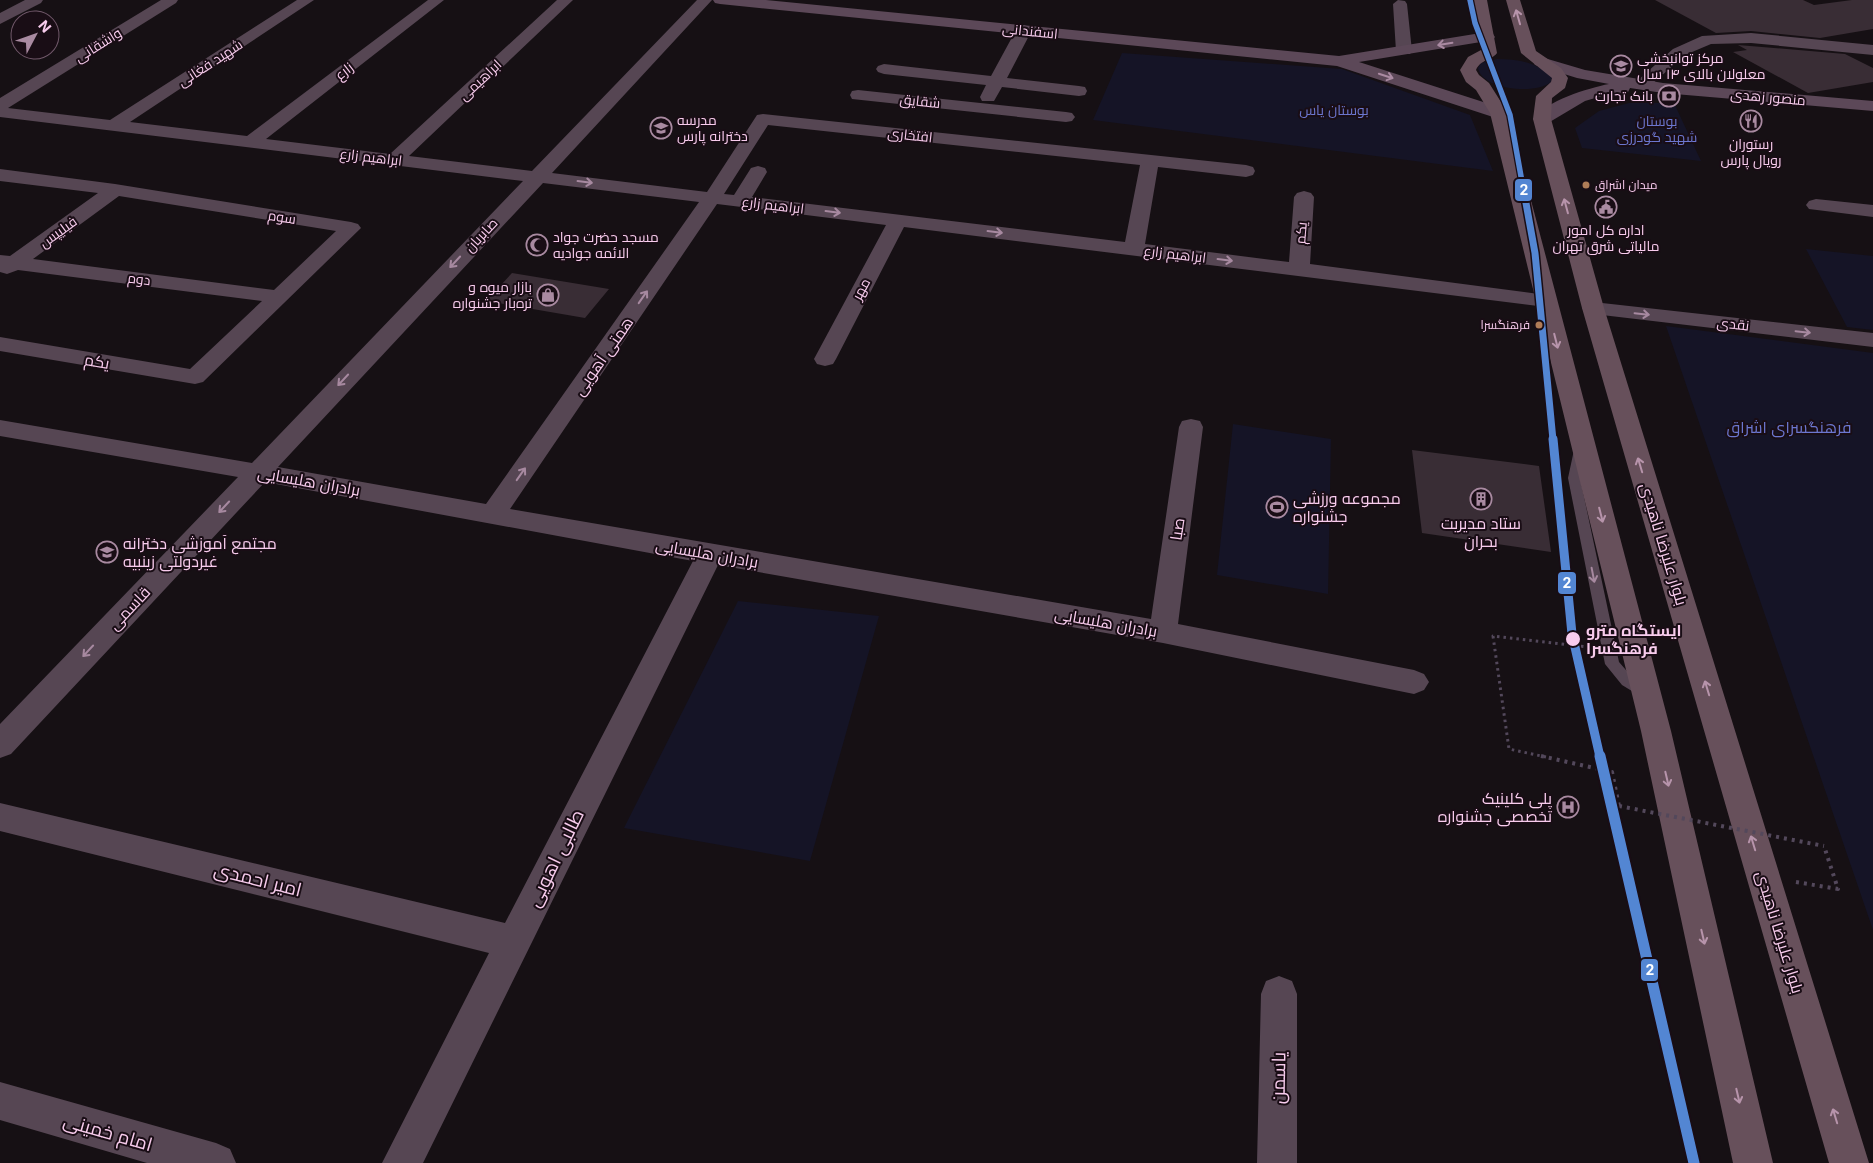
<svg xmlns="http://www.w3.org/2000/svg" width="1873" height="1163" viewBox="0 0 1873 1163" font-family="Inter,Cairo,sans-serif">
<rect width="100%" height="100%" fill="#161014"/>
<path fill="#151426" d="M 1122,53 L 1342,69 L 1470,115 L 1493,171 L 1093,120 Z
M 1497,59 C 1519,59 1536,62 1552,77 L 1551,82 C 1536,95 1482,90 1478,68 L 1481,63 Z
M 1629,103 L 1674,103 L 1701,161 L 1582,148 L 1575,128 L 1599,111 Z
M 1806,249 L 1873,256 L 1873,330 L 1847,327 Z
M 1666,326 L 1873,353 L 1873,930 Z
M 1233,424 L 1331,439 L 1328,594 L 1217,575 Z
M 738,601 L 879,616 L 810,861 L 624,828 Z"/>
<path fill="#392d35" d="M 1655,0 L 1803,0 L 1814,5 L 1852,0 L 1873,0 L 1873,29 L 1820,38 L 1751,31 L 1716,33 Z
M 1738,45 L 1845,54 L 1873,68 L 1873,82 L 1808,93 L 1733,52 L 1747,50 Z
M 512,273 L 609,289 L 585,318 L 486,301 Z
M 1412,450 L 1539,466 L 1551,552 L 1422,533 Z"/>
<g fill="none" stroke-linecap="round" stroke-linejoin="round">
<path stroke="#53485b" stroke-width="3" stroke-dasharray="2.5 4" stroke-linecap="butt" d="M 1546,757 L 1509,749 L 1493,636 L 1588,647"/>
<path stroke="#53485b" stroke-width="4" stroke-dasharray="3 5" stroke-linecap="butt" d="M 1541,756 L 1612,772 L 1619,806
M 1796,882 L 1838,889 L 1824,846"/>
<path fill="#564653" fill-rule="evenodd" d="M 1580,446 L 1586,450 L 1580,478 L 1619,662 L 1632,677 L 1650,689 L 1652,693 L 1650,697 L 1645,699 L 1622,685 L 1605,664 L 1568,478 L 1574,450 Z"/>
<path fill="#564653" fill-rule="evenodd" d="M 25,0 L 43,0 L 41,3 L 0,24 L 0,13 Z
M 161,0 L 178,0 L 176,3 L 8,108 L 110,120 L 297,0 L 314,0 L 130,122 L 247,136 L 428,0 L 444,0 L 266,139 L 390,154 L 557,0 L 573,0 L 409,156 L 532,171 L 697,0 L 712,0 L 552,173 L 707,192 L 757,115 L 763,114 L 1246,165 L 1253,167 L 1255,171 L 1253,175 L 1246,177 L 1158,167 L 1145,244 L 1289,262 L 1294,197 L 1297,193 L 1304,191 L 1311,193 L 1314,197 L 1310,264 L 1554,296 L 1557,301 L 1554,306 L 1546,307 L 904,227 L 836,359 L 833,364 L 825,366 L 817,364 L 814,359 L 886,225 L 717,204 L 510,509 L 1151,619 L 1179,427 L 1182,421 L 1191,419 L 1200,421 L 1203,427 L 1178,624 L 1414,670 L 1424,674 L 1429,682 L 1424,690 L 1414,694 L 1163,643 L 718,565 L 423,1163 L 382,1163 L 489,953 L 0,831 L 0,803 L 505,923 L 693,561 L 265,482 L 11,754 L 0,758 L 0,724 L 238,477 L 0,436 L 0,420 L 252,463 L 523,181 L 0,117 L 0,98 ZM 768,125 L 1140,165 L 1125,242 L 752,197 L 767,172 L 765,168 L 758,166 L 751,168 L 734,195 L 724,194 ZM 543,183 L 699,202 L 486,504 L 278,467 Z
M 1398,0 L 1405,1 L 1407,4 L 1412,51 L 1410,54 L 1398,54 L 1396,51 L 1393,4 Z
M 1024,25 L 1029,27 L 1032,30 L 1007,78 L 1079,86 L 1085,87 L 1087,91 L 1085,95 L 1079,96 L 1002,87 L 994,101 L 982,101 L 980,97 L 986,85 L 884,74 L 878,72 L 876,69 L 878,66 L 884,64 L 991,76 L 1016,30 L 1019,27 Z
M 1751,33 L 1873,45 L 1873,55 L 1751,43 L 1711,44 L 1685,55 L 1651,85 L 1639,85 L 1637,81 L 1673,49 L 1702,36 Z
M 858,90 L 1066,112 L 1072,113 L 1075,117 L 1072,121 L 1066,122 L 852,99 L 850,95 L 852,91 Z
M 0,169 L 115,184 L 351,222 L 358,224 L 361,228 L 203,382 L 195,384 L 0,351 L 0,337 L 190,369 L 262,301 L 18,270 L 7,274 L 0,272 L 0,255 L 10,256 L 98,193 L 0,181 ZM 119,196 L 336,231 L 274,290 L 33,259 Z
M 1816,199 L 1873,205 L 1873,217 L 1809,209 L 1806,205 L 1809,201 Z
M 1593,302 L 1873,333 L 1873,347 L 1585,313 L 1582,308 L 1585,303 Z
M 1279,976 L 1292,981 L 1297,994 L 1297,1163 L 1257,1163 L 1261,994 L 1266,981 Z
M 0,1082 L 216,1143 L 230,1149 L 236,1163 L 147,1163 L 0,1120 Z"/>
<path fill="#5c4858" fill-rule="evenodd" d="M 713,0 L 766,0 L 1339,56 L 1487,32 L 1493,34 L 1495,37 L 1493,40 L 1359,62 L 1505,109 L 1508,113 L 1505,117 L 1499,118 L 1493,117 L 1337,66 L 720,4 L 715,3 Z
M 1541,57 L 1585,70 L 1663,83 L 1873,101 L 1873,111 L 1663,93 L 1630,88 L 1628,92 L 1602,96 L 1585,101 L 1548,123 L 1542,124 L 1536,123 L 1533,119 C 1546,101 1588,88 1609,84 L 1577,78 L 1535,65 L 1533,62 L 1535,59 Z"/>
<path fill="#67505b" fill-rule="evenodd" d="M 1473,0 L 1487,0 L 1497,53 C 1491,61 1481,59 1476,70 L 1479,75 L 1489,83 L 1508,113 L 1671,731 L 1773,1163 L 1733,1163 L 1641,731 L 1490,113 L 1476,90 L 1466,82 L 1460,70 L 1468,57 L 1481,50 Z
M 1506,0 L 1520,0 L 1536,51 L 1561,68 L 1568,78 L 1565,88 L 1552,98 L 1551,119 L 1604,308 L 1869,1163 L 1829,1163 L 1582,308 L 1533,119 L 1536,96 L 1551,82 L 1552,78 L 1521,53 Z"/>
<path stroke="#53485b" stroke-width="4" stroke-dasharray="3 5" stroke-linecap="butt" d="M 1619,806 L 1824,846"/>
<g stroke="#190d15" stroke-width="8">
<path id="metro-1-far3" d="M 1470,0 L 1475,23 L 1510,115 L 1524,193"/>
</g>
<g stroke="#190d15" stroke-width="10">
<path id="metro-1-far2" d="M 1524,192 L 1535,253 L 1553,440"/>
</g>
<g stroke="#190d15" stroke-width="12">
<path id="metro-1-far1" d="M 1553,439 L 1572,634 L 1600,757"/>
</g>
<g stroke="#190d15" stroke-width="15">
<path id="metro-1" d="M 1600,756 L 1694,1163"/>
</g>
<use href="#metro-1-far3" stroke="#5386d3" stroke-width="5.5"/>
<use href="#metro-1-far2" stroke="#5386d3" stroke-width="7"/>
<use href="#metro-1-far1" stroke="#5386d3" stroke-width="9"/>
<use href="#metro-1" stroke="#5386d3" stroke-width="11"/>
</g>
<defs><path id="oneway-shaft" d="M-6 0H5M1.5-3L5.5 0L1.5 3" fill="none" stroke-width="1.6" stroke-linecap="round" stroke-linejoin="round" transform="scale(1.25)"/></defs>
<g stroke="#b794ab">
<use href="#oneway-shaft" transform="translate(1518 17) rotate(-106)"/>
<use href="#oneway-shaft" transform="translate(1566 206) rotate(-105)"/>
<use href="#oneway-shaft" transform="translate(1556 341) rotate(76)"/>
<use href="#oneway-shaft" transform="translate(1640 465) rotate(-107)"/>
<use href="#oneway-shaft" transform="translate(1601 515) rotate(76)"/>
<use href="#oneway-shaft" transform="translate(1707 688) rotate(-107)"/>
<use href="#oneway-shaft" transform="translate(1667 779) rotate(77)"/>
<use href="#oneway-shaft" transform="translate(1753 843) rotate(-107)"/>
<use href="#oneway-shaft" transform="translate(1703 937) rotate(77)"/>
<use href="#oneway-shaft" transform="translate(1738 1096) rotate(77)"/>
<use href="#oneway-shaft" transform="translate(1835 1116) rotate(-107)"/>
</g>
<g stroke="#aa8aa2">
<use href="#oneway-shaft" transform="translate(1445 44) rotate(171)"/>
<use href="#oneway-shaft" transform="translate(1386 76) rotate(18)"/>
</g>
<g stroke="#a789a0">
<use href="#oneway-shaft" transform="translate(585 182) rotate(7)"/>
<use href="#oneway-shaft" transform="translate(833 212) rotate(7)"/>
<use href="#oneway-shaft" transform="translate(995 232) rotate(7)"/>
<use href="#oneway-shaft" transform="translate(1225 260) rotate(7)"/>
<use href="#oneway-shaft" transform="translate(455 262) rotate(133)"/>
<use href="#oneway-shaft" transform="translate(643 297) rotate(-55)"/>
<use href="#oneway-shaft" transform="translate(1642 314) rotate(6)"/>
<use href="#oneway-shaft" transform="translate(1803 332) rotate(6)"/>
<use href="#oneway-shaft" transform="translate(343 380) rotate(133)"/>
<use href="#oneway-shaft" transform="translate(521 474) rotate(-55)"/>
<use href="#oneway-shaft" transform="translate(224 507) rotate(133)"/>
<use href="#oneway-shaft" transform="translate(1593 575) rotate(79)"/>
<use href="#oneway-shaft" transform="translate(88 651) rotate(133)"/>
</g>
<defs>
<g id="school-ring" transform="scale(1.125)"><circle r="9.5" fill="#190d15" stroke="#a98aa1" stroke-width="1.5"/><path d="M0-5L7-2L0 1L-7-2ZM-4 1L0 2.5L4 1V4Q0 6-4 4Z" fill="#a98aa1"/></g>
<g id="bank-ring" transform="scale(1.125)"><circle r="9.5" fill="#190d15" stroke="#a98aa1" stroke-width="1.5"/><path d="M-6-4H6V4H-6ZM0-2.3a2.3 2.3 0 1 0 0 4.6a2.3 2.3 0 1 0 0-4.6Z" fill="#a98aa1"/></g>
<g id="restaurant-ring" transform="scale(1.125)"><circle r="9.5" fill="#190d15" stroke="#a98aa1" stroke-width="1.5"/><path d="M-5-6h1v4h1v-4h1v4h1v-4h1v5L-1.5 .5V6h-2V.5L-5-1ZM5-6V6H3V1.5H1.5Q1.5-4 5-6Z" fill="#a98aa1"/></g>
<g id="civic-ring" transform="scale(1.125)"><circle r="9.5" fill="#190d15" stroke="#a98aa1" stroke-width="1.5"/><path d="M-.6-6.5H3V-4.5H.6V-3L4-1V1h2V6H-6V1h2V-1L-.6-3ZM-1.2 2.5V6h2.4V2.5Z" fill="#a98aa1"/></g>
<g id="mosque-ring" transform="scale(1.125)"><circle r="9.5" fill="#190d15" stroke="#a98aa1" stroke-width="1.5"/><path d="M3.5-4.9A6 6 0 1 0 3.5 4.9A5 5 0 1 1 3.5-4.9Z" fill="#a98aa1"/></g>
<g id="shop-ring" transform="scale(1.125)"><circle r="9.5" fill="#190d15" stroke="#a98aa1" stroke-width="1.5"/><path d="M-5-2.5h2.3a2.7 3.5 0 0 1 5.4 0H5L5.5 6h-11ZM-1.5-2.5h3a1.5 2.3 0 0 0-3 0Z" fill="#a98aa1"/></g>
<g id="building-ring" transform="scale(1.125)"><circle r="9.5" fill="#190d15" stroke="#a98aa1" stroke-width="1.5"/><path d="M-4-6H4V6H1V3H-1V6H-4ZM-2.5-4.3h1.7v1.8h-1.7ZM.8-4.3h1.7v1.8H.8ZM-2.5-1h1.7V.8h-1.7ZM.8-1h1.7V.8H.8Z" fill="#a98aa1"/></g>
<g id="stadium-ring" transform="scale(1.125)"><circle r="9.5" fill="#190d15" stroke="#a98aa1" stroke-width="1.5"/><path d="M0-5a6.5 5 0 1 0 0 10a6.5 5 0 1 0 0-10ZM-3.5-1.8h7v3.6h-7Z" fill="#a98aa1"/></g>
<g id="hospital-ring" transform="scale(1.125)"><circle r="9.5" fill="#190d15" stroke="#a98aa1" stroke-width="1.5"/><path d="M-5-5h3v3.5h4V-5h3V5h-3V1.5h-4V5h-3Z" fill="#a98aa1"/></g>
</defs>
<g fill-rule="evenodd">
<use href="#school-ring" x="1621" y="66"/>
<use href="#bank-ring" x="1669" y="96"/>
<use href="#restaurant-ring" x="1751" y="121"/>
<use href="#school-ring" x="661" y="128"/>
<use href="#civic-ring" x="1606" y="207"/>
<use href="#mosque-ring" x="537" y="245"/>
<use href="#shop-ring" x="548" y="295"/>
<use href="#building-ring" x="1481" y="499"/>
<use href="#stadium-ring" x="1277" y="507"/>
<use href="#school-ring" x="107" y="552"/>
<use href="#hospital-ring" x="1568" y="807"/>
</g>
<g fill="#b07c57" stroke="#190d15" stroke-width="2">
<circle cx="1586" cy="185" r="4.5"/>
<circle cx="1539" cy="325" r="4.5"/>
</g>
<circle fill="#f8cced" stroke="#190d15" stroke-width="2" cx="1573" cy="639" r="8"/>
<g text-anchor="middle" stroke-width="4" stroke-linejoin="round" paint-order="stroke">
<g font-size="12" fill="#f8cced" stroke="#190d15" text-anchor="start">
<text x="1595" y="189">میدان اشراق</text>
<text x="1530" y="329" text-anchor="end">فرهنگسرا</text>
</g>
<g font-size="14" fill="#f8cced" stroke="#190d15">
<text transform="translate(1030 31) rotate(6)" y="5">اسفندانی</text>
<text transform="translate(98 45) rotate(-32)" y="5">واشقانی</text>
<text transform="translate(210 63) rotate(-33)" y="5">شهید فغانی</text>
<text transform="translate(344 71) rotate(-38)" y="5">زارع</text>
<text transform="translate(480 80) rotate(-43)" y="5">ابراهیمی</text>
<text transform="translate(1768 97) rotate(5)" y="5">منصور زهدی</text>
<text transform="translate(920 101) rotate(6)" y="5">شقایق</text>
<text transform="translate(910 135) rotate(6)" y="5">افتخاری</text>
<text transform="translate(371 157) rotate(7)" y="5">ابراهیم زارع</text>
<text transform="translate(773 205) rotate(7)" y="5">ابراهیم زارع</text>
<text transform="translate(282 217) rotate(9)" y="5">سوم</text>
<text transform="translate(58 232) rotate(-36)" y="5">فیلیپس</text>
<text transform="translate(1301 233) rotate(-85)" y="5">یکم</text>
<text transform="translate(481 235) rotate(-47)" y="5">صابریان</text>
<text transform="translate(1175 254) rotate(7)" y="5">ابراهیم زارع</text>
<text transform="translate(139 279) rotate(7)" y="5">دوم</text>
<text transform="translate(861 289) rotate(-62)" y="5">مهر</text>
<text transform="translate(1733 324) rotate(6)" y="5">نقدی</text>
</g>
<g font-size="14" fill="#f8cced" stroke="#190d15" text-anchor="start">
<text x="1637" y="63">مرکز توانبخشی<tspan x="1637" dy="16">معلولان بالای ۱۴ سال</tspan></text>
<text x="1653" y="101" text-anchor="end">بانک تجارت</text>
<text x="677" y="125">مدرسه<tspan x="677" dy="16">دخترانه پارس</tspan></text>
<text x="1751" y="149" text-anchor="middle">رستوران<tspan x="1751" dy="16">رویال پارس</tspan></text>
<text x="1606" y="235" text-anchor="middle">اداره کل امور<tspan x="1606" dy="16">مالیاتی شرق تهران</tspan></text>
<text x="553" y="242">مسجد حضرت جواد<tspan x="553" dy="16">الائمه جوادیه</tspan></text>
<text x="532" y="292" text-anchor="end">بازار میوه و<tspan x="532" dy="16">تره‌بار جشنواره</tspan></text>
</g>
<g font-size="14" fill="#6c77d0" stroke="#190d15">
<text x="1334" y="115">بوستان یاس</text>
<text x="1657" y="126">بوستان<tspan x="1657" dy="16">شهید گودرزی</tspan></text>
</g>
<g font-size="16" fill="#f8cced" stroke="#190d15">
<text transform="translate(603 356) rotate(-55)" y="6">همتی آهویی</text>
<text transform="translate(97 361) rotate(10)" y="6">یکم</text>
<text transform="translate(309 481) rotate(10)" y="6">برادران هلیسایی</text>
<text transform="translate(1177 529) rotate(-82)" y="6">صبا</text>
<text transform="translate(1664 544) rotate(73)" y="6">بلوار علیرضا ناهیدی</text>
<text transform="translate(707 553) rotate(10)" y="6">برادران هلیسایی</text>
<text transform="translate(129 608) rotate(-47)" y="6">قاسمی</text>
<text transform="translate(1106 622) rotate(10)" y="6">برادران هلیسایی</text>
<text transform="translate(1780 932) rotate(73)" y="6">بلوار علیرضا ناهیدی</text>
</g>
<g font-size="16" fill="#6c77d0" stroke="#190d15">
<text x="1789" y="433">فرهنگسرای اشراق</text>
</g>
<g font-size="16" fill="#f8cced" stroke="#190d15" text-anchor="start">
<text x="1293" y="504">مجموعه ورزشی<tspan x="1293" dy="18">جشنواره</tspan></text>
<text x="1481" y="529" text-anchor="middle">ستاد مدیریت<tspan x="1481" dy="18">بحران</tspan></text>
<text x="123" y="549">مجتمع آموزشی دخترانه<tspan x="123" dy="18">غیردولتی زینبیه</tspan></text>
<text x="1552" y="804" text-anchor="end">پلی کلینیک<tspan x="1552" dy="18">تخصصی جشنواره</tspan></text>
</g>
<g font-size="16" font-weight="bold" fill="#f8cced" stroke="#190d15" text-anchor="start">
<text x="1586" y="636">ایستگاه مترو<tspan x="1586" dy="18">فرهنگسرا</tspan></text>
</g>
<g font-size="19" fill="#f8cced" stroke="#190d15">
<text transform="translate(555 858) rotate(-64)" y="7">طالبی اهویی</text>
<text transform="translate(258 879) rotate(14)" y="7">امیر احمدی</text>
<text transform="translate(1278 1078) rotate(-89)" y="7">یاسمن</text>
<text transform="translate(108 1132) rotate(16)" y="7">امام خمینی</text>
</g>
</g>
<g stroke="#190d15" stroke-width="2">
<rect x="1514" y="178" width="19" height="24" rx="5" fill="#5386d3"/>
<rect x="1557" y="571" width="20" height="24" rx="5" fill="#5386d3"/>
<rect x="1640" y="958" width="19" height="24" rx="5" fill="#5386d3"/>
</g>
<g font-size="14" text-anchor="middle" font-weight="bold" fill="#fff">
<text x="1524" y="195">2</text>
<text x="1567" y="588">2</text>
<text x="1650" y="975">2</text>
</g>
<g transform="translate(35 35) rotate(49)"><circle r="24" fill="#190d15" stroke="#72596b"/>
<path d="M0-4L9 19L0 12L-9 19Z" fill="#a98aa1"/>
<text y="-8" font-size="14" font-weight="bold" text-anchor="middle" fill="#f8cced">N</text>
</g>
</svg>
